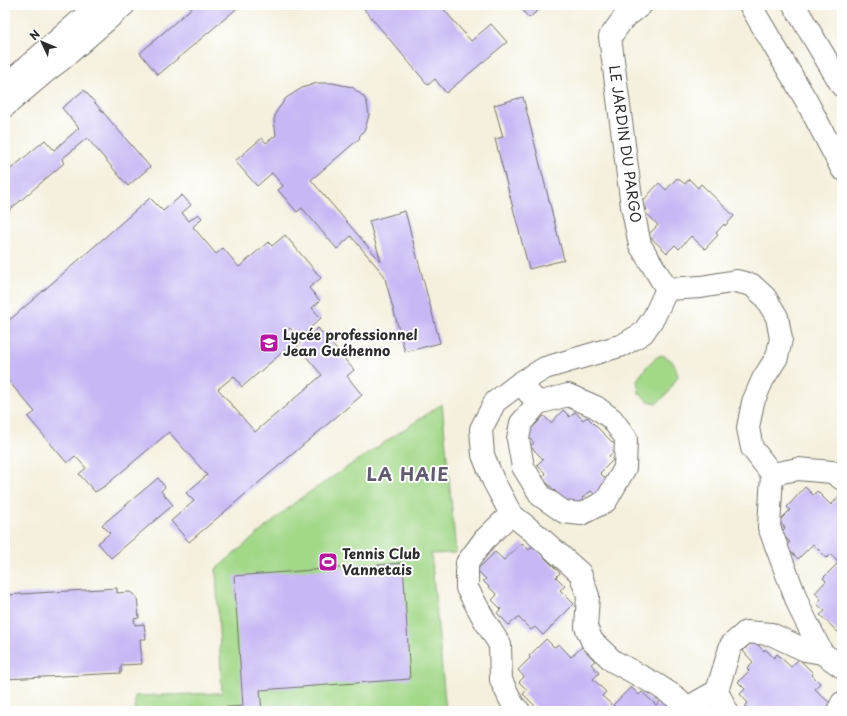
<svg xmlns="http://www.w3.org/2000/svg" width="847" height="716" viewBox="0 0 847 716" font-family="'Playpen Sans',sans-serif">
<rect width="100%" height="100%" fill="#fff"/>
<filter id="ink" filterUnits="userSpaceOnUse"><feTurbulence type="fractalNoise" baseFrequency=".025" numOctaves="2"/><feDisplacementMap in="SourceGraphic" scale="8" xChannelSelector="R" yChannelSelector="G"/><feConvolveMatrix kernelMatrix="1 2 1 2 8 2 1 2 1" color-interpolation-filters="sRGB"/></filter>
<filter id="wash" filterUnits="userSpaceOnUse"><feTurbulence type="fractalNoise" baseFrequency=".012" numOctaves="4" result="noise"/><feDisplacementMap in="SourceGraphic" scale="16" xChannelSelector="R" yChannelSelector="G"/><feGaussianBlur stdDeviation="0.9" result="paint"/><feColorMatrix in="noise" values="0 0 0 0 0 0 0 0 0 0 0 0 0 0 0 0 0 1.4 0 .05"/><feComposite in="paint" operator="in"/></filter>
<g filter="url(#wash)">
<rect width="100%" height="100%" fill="#f5f0de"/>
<path fill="#a3d889" stroke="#67825a" d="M 661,355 C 672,358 676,365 678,376 L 667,394 L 657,403 L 648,401 L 639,393 L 637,380 C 644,370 650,360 661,355 Z
M 442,404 L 456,553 L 431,554 L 446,711 L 135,711 L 135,696 L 222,693 L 216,569 L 298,500 Z"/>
<g id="blocks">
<path fill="#c7b7f4" d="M 5,5 L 8,5 L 11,8 L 5,13 Z
M 195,5 L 241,5 L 158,75 L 140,53 Z
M 369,5 L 440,5 L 471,41 L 491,24 L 507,42 L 446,93 L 435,79 L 428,85 L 364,9 Z
M 520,5 L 544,5 L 529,18 L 519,6 Z
M 317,83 L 332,83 L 352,87 L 364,97 L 367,103 L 369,115 L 365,129 L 359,137 L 360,138 L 311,180 L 381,262 L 369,221 L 405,211 L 440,343 L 405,352 L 384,275 L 351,236 L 337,249 L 302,208 L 297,212 L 278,190 L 283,186 L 272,173 L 257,186 L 235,161 L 262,138 L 266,143 L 276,135 L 274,120 L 276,112 L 286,98 L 302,88 Z
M 84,90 L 150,167 L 128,186 L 87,138 L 62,159 L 64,163 L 5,214 L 5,174 L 45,140 L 54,150 L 79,128 L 62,108 Z
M 523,97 L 564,260 L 529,269 L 495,139 L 503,137 L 494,105 Z
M 677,178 L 685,184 L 689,179 L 698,188 L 701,184 L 734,216 L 725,226 L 724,224 L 716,233 L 718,235 L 705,249 L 691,236 L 679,249 L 675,245 L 667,253 L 648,235 L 658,225 L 645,212 L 647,209 L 641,203 L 659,183 L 666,190 Z
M 182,195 L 191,205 L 182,213 L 189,221 L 198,214 L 202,218 L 193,227 L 216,254 L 223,248 L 239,267 L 268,242 L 272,246 L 285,235 L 321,278 L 309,288 L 320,301 L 312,308 L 321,318 L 299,338 L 290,328 L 284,333 L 292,344 L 242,387 L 234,376 L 218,389 L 255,432 L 322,375 L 297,346 L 318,328 L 354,370 L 347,376 L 362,395 L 189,542 L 171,521 L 194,501 L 186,493 L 207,475 L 169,432 L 105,486 L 95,492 L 79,474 L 86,468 L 75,456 L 67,463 L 28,417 L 35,412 L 5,377 L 5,324 L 150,198 L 163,211 Z
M 563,410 L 570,417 L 575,412 L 583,420 L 587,417 L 618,448 L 609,456 L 613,460 L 600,473 L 608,481 L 595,495 L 591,491 L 582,498 L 585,501 L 575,511 L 542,478 L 546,474 L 537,465 L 543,459 L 530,446 L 534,443 L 526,434 L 544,416 L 551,423 Z
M 158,478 L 165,487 L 161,491 L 173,505 L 111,558 L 98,543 L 110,533 L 102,525 Z
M 805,487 L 813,495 L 817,491 L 831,505 L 842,493 L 842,636 L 820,615 L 825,611 L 817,604 L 821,599 L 815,593 L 826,581 L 823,578 L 838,563 L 831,554 L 827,558 L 813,544 L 798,559 L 785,546 L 790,542 L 780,533 L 785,528 L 779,521 L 790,510 L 787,507 Z
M 522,543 L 529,550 L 533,546 L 560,573 L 556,577 L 565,586 L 560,590 L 574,604 L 543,635 L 535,627 L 531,630 L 518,617 L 509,625 L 497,613 L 501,609 L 492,600 L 497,595 L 483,581 L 486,579 L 477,570 L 495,552 L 504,560 Z
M 403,563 L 410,679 L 260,690 L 262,711 L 189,711 L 189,710 L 243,706 L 234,576 Z
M 117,588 L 117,593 L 130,592 L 137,597 L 139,618 L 134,619 L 135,625 L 144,624 L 146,639 L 140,639 L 142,664 L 121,665 L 121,673 L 5,679 L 5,595 Z
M 546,639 L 554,647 L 559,644 L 571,657 L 582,647 L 595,661 L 591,664 L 599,673 L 593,679 L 606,692 L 602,696 L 611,704 L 604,711 L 540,711 L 523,694 L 527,690 L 519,682 L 524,677 L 518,670 L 530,658 L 529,656 Z
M 753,640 L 764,651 L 765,649 L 774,658 L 777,654 L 791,667 L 799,659 L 813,673 L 812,675 L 820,683 L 815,689 L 833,706 L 828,711 L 748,711 L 744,707 L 748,703 L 740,694 L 745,689 L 738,682 L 749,671 L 747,668 L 753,662 L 743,651 Z
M 631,687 L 639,695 L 642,692 L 656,705 L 666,696 L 681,711 L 618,711 L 613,705 Z"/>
</g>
</g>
<g filter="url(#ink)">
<use href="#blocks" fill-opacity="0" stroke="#72706a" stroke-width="1"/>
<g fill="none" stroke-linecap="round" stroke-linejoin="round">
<g stroke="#72706a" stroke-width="24">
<path id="minor" d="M 641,5 L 623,19 L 610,37 L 632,206 L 640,245 L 667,289 L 654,317 L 643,333 L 623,345 L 545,368 L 520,383 L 495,402 L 481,429 L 483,455 L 493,480 L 511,514 L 536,534 L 580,573 L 588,596 L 586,627 L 592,641 L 613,661 L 657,685 L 677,698 L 687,708 L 717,691 L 731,645 L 746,632 L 771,634 L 805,650 L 822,653 L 842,667
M 794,5 L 842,86
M 667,289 L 701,287 L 736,281 L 752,285 L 765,297 L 777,317 L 781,339 L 777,357 L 763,379 L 753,402 L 748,428 L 752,448 L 772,474 L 769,527 L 800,609 L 822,653
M 520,383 L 538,403 L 521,423 L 518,439 L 523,467 L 541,496 L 564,512 L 581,514 L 606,501 L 625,468 L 626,438 L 612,419 L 596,407 L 568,395 L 538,403
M 772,474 L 798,469 L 832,472 L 842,479
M 511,514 L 484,540 L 467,563 L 467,588 L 485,621 L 500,645 L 501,680 L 513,705 L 519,711
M 717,691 L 727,711
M 838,711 L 842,703"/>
</g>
<g stroke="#72706a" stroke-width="24">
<path id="major" d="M 750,5 L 806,100 L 842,169
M 5,86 L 98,5
M 5,106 L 44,73 L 61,60 L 124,5"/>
</g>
<use href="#minor" stroke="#fff" stroke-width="22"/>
<use href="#major" stroke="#fff" stroke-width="22"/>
</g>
</g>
<defs>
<g id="school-square" transform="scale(1)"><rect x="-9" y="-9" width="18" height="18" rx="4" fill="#b5179e" stroke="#fff"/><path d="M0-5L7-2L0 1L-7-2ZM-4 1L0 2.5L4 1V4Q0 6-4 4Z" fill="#fff"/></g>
<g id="stadium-square" transform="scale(1)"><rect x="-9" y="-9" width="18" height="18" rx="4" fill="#b5179e" stroke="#fff"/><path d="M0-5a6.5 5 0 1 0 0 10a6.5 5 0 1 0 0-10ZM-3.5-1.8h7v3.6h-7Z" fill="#fff"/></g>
</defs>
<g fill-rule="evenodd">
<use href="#school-square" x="269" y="343"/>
<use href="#stadium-square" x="328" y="562"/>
</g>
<g text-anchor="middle" stroke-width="4" stroke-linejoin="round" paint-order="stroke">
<g font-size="14" fill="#2b2b2b" stroke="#fff">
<text transform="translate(625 144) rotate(82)" y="5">LE JARDIN DU PARGO</text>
</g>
<g font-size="14" font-weight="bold" fill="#2b2b2b" stroke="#fff" text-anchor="start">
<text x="283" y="340">Lycée professionnel<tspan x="283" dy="16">Jean Guéhenno</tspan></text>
<text x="342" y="559">Tennis Club<tspan x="342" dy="16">Vannetais</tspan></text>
</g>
<g font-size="18" font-weight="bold" letter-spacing="1" fill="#625c71" stroke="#fff">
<text x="408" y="481">LA HAIE</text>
</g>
</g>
<rect width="847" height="716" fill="none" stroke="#fff" stroke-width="20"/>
<g transform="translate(42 42) rotate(314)" stroke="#ffffff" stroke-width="3" paint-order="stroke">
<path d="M0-3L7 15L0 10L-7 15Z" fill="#2b2b2b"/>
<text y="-6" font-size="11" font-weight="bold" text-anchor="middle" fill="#2b2b2b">N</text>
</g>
</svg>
